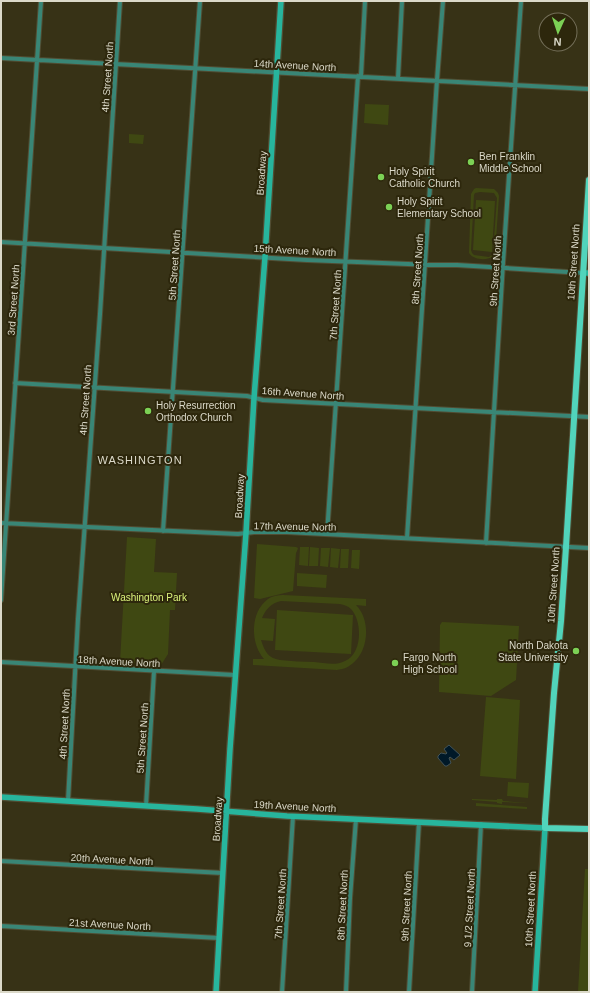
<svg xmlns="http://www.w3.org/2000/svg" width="590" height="993" viewBox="0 0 590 993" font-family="Helvetica,sans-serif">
<rect width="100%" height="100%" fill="#373216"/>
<path fill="#3f4812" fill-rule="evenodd" d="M 365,104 L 389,105 L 388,125 L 364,123 Z
M 129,134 L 144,135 L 143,144 L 129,143 Z
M 476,188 L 494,189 L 498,193 L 499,196 L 495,254 L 494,256 C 487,261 473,260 469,253 L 471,194 L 474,189 ZM 480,192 L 494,193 L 497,198 L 493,252 L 492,255 L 489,257 L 474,255 L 472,253 L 471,250 L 474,195 L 475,193 Z
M 476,200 L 495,201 L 492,252 L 473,250 Z
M 127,537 L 156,539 L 154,572 L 177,573 L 175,610 L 170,610 L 168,654 L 161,665 L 120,662 Z
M 257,544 L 296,547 L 298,548 L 297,551 L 296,553 L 293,591 L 260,599 L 254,598 Z
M 300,547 L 309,547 L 308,566 L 299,565 Z
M 310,547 L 319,548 L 318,566 L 309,566 Z
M 321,548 L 330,548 L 328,567 L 320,566 Z
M 331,548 L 340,549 L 338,568 L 330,567 Z
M 341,549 L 349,549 L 348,568 L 340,568 Z
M 352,550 L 360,550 L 359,569 L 351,568 Z
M 297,573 L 327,575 L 326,588 L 297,586 Z
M 283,595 L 366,599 L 366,606 L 356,605 C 371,620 369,651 352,664 C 347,668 343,669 337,670 L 253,665 L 253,659 L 264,659 C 250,643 250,612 268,599 C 272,596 278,595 283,595 ZM 281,601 L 340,604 C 344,605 348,606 351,609 C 363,622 362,654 345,661 C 336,666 324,663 314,662 C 303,662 291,661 280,660 C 268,658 265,652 261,640 L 273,641 L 275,619 L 262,618 C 266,609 271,603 281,601 Z
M 277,610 L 353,615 L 351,654 L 275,650 Z
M 442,622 L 519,626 L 516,680 L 491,696 L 439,692 L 440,625 Z
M 486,697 L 520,700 L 516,779 L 480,776 Z
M 508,782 L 529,783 L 528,798 L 507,796 Z
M 472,799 L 497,800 L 497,799 L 502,799 L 503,801 L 528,803 L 502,802 L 502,804 L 497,803 L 497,802 L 472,800 Z
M 476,803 L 527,807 L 527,809 L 476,806 Z
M 585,869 L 589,869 L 589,992 L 578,992 Z"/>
<path fill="#001928" stroke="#425358" d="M 449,745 L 460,755 L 454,760 L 450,757 L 449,758 L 451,763 L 447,766 L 445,766 L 438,758 L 438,756 L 441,753 L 446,754 L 447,753 L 444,749 Z"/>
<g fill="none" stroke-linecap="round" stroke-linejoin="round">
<g stroke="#514d33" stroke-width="6">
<path id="street" d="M 1,58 L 589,89
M 361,76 L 365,1
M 398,78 L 402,1
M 1,242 L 307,260 L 433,265 L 457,265 L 583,273
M 15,383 L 247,396 L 263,400 L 589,417
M 1,523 L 238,534 L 254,532 L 287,532 L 589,548
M 163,531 L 200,1
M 327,534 L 358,76
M 407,538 L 437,80 L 443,1
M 486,543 L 503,263 L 521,1
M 1,600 L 41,1
M 1,662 L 235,675
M 68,801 L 78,619 L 100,314 L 120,1
M 146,806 L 154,671
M 1,861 L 223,873
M 1,926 L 219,938
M 282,992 L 293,816
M 346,992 L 350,898 L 356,819
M 409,992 L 419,822
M 472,992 L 481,824"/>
</g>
<g stroke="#514d33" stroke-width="8">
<path id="secondary" d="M 583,273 L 589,273
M 1,797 L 197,809 L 287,816 L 545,828 L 535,992
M 216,992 L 230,749 L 246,533 L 254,398 L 265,257 L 281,1"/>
</g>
<g stroke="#514d33" stroke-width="8">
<path id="primary" d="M 589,180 L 566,547 L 561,621 L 554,693 L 545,819 L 545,828 L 589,829"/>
</g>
<use href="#street" stroke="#398676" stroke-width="4"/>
<use href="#secondary" stroke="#27b59d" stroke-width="5.5"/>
<use href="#primary" stroke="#51d4bb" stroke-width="6"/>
</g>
<g fill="#7cd155" stroke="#2d270c" stroke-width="1.5">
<circle cx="471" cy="162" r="4"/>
<circle cx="381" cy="177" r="4"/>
<circle cx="389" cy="207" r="4"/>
<circle cx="148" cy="411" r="4"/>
<circle cx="576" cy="651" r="4"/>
<circle cx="395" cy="663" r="4"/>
</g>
<g text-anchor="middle" stroke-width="4" stroke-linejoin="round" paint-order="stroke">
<g font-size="10" fill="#dbd9c9" stroke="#2d270c">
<text transform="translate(295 65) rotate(3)" y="4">14th Avenue North</text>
<text transform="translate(107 77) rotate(-86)" y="4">4th Street North</text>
<text transform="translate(261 173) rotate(-86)" y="4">Broadway</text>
<text transform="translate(295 250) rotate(3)" y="4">15th Avenue North</text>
<text transform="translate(573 262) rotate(-86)" y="4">10th Street North</text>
<text transform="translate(174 265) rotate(-86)" y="4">5th Street North</text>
<text transform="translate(417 269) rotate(-86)" y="4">8th Street North</text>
<text transform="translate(495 271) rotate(-86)" y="4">9th Street North</text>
<text transform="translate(13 300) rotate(-86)" y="4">3rd Street North</text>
<text transform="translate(335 305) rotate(-86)" y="4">7th Street North</text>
<text transform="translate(303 393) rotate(4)" y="4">16th Avenue North</text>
<text transform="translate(85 400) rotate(-86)" y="4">4th Street North</text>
<text transform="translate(239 496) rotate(-87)" y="4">Broadway</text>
<text transform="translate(295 526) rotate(1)" y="4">17th Avenue North</text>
<text transform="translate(553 585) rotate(-86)" y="4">10th Street North</text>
<text transform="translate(119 661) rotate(3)" y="4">18th Avenue North</text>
<text transform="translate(64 724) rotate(-87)" y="4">4th Street North</text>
<text transform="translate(142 738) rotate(-86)" y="4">5th Street North</text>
<text transform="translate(295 806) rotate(3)" y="4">19th Avenue North</text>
<text transform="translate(217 819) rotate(-86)" y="4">Broadway</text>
<text transform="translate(112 859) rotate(3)" y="4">20th Avenue North</text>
<text transform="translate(280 904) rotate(-86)" y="4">7th Street North</text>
<text transform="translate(342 905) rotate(-87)" y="4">8th Street North</text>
<text transform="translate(406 906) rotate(-87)" y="4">9th Street North</text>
<text transform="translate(469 908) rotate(-87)" y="4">9 1/2 Street North</text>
<text transform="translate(530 909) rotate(-87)" y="4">10th Street North</text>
<text transform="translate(110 924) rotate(3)" y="4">21st Avenue North</text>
</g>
<g font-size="10" fill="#dbd9c9" stroke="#2d270c" text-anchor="start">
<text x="479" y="160">Ben Franklin<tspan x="479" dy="12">Middle School</tspan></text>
<text x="389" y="175">Holy Spirit<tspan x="389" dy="12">Catholic Church</tspan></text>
<text x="397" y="205">Holy Spirit<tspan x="397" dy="12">Elementary School</tspan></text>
<text x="156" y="409">Holy Resurrection<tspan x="156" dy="12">Orthodox Church</tspan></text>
<text x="568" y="649" text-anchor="end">North Dakota<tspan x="568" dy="12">State University</tspan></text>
<text x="403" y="661">Fargo North<tspan x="403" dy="12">High School</tspan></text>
</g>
<g font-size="10" fill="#daf17a" stroke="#2d270c">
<text x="149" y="601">Washington Park</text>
</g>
<g font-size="11" letter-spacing="1" fill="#dbd9c9" stroke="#2d270c">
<text x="140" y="464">WASHINGTON</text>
</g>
</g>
<rect width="590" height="993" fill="none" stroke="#dbd9c9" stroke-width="4"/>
<g transform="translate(558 32) rotate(183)"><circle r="19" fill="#2d270c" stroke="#736e58"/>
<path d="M0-3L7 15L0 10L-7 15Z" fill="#7cd155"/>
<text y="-6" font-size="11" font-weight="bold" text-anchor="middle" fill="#dbd9c9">N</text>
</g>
</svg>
